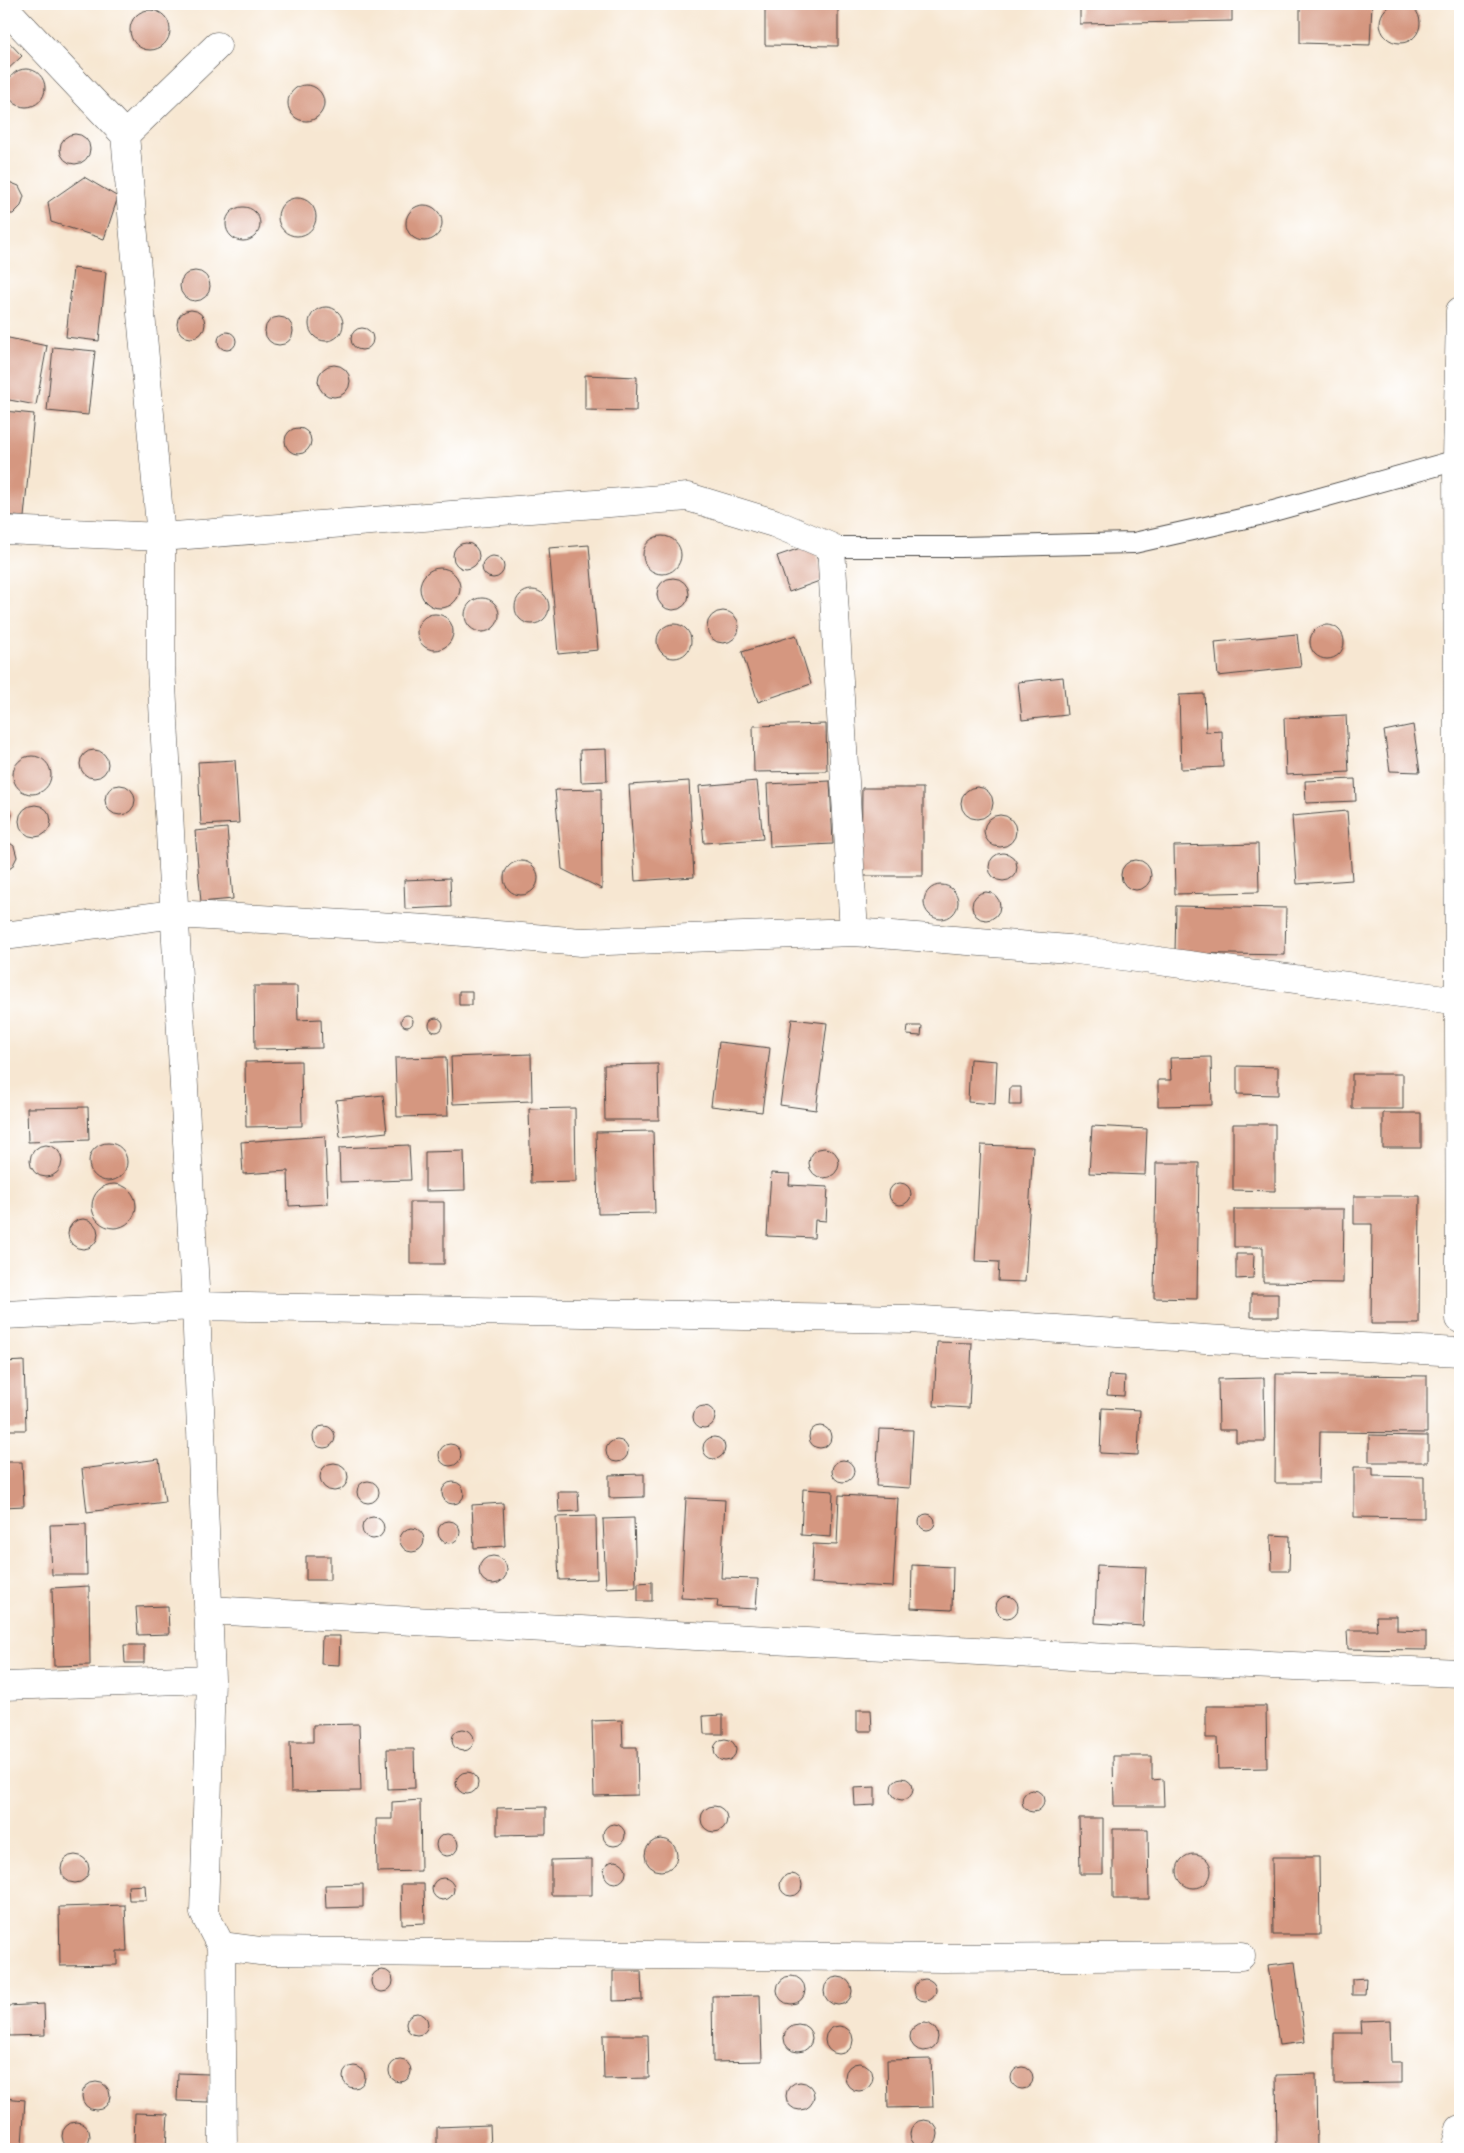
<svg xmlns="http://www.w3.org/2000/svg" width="1464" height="2153" viewBox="0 0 1464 2153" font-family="Itim,sans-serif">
<rect width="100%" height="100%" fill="#fff"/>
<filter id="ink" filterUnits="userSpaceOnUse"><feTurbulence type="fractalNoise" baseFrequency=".02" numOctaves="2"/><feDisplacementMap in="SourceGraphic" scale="10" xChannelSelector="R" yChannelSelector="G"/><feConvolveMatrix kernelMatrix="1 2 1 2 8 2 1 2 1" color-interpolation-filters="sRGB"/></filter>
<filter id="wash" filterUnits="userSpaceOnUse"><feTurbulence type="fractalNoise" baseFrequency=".0096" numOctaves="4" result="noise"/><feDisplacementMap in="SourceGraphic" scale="20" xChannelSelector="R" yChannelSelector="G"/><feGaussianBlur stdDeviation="1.12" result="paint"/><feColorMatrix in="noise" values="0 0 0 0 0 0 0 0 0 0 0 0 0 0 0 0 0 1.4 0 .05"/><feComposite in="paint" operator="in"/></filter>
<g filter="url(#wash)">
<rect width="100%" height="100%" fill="#f7e7d2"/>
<g id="blocks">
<path fill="#d59780" d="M1380 23a20 20 0 1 1 40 0a20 20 0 1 1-40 0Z
M 765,4 L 838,4 L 838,46 L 765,45 Z
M 1080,4 L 1232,4 L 1232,21 L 1080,24 Z
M 1300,4 L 1372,4 L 1370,45 L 1300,43 Z
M130 30a20 20 0 1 1 40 0a20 20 0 1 1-40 0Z
M 4,37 L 22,56 L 4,73 Z
M7 88a19 19 0 1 1 38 0a19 19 0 1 1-38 0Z
M288 103a18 18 0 1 1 36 0a18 18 0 1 1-36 0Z
M60 149a15 15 0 1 1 30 0a15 15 0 1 1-30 0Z
M 84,177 L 118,197 L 104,239 L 51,222 L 48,202 Z
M 4,182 L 9,182 L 19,186 L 24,196 L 21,206 L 13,214 L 4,214 Z
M278 217a19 19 0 1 1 38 0a19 19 0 1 1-38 0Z
M406 223a18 18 0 1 1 36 0a18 18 0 1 1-36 0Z
M226 224a17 17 0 1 1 34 0a17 17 0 1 1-34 0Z
M 73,268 L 106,272 L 99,341 L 66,337 Z
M180 286a15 15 0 1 1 30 0a15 15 0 1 1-30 0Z
M309 324a17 17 0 1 1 34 0a17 17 0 1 1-34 0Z
M177 324a14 14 0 1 1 28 0a14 14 0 1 1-28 0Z
M265 331a14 14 0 1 1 28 0a14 14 0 1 1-28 0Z
M351 339a11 11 0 1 1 22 0a11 11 0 1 1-22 0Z
M218 341a9 9 0 1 1 18 0a9 9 0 1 1-18 0Z
M 4,337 L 47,346 L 36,405 L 4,399 Z
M 53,347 L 95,351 L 88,415 L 47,411 Z
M318 381a16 16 0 1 1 32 0a16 16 0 1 1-32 0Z
M 585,375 L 637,377 L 636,411 L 585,410 Z
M 4,411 L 34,414 L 24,517 L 4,515 Z
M285 441a13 13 0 1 1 26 0a13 13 0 1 1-26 0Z
M643 555a19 19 0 1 1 38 0a19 19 0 1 1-38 0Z
M453 556a13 13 0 1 1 26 0a13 13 0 1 1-26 0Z
M 812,544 L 825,579 L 789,592 L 777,556 Z
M 589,545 L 598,650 L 558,654 L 549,548 Z
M482 567a11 11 0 1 1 22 0a11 11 0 1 1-22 0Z
M420 588a20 20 0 1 1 40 0a20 20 0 1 1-40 0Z
M657 594a16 16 0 1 1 32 0a16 16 0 1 1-32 0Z
M515 607a17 17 0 1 1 34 0a17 17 0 1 1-34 0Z
M465 615a17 17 0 1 1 34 0a17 17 0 1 1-34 0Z
M707 627a16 16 0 1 1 32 0a16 16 0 1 1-32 0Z
M417 632a18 18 0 1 1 36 0a18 18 0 1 1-36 0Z
M657 641a17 17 0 1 1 34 0a17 17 0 1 1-34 0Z
M1310 642a17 17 0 1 1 34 0a17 17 0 1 1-34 0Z
M 1297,634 L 1301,667 L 1218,676 L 1215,642 Z
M 796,635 L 811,684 L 758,702 L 742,652 Z
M 1063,677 L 1067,715 L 1022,720 L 1018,682 Z
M 1204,694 L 1206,732 L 1222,731 L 1223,767 L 1181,769 L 1179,695 Z
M 1346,715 L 1349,772 L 1286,775 L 1284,718 Z
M 826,724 L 827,771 L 754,772 L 753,726 Z
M 1413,725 L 1420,772 L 1390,771 L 1384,731 Z
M 606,749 L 607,781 L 581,782 L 580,750 Z
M80 764a14 14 0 1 1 28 0a14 14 0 1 1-28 0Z
M13 775a19 19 0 1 1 38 0a19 19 0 1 1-38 0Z
M 235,760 L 239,823 L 201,825 L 198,762 Z
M 1355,779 L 1356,801 L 1306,803 L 1305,781 Z
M 689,781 L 694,877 L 635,881 L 629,785 Z
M 757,781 L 763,839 L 704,843 L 699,786 Z
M 830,781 L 833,844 L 770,847 L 767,784 Z
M105 800a15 15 0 1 1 30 0a15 15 0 1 1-30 0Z
M961 803a16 16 0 1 1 32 0a16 16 0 1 1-32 0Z
M 862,788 L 923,788 L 923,876 L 861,876 Z
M 601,789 L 602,889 L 562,869 L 555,790 Z
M 4,804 L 10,810 L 12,815 L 9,826 L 4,831 Z
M19 821a16 16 0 1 1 32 0a16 16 0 1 1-32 0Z
M 1347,811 L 1352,880 L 1297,884 L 1292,816 Z
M984 831a16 16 0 1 1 32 0a16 16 0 1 1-32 0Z
M 227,828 L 233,899 L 201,902 L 195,831 Z
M 4,839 L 14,846 L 17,857 L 12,867 L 4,872 Z
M 1258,844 L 1259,892 L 1175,894 L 1174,846 Z
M989 867a14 14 0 1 1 28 0a14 14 0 1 1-28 0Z
M1121 875a15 15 0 1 1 30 0a15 15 0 1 1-30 0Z
M504 878a17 17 0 1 1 34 0a17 17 0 1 1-34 0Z
M 450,878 L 451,907 L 405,909 L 404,880 Z
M924 902a17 17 0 1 1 34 0a17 17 0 1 1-34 0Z
M972 906a14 14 0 1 1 28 0a14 14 0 1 1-28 0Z
M 1176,906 L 1286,908 L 1285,955 L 1175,953 Z
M 254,986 L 297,986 L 298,1020 L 321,1019 L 322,1048 L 255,1049 Z
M 459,991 L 472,991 L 472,1005 L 459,1005 Z
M401 1021a6 6 0 1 1 12 0a6 6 0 1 1-12 0Z
M429 1025a7 7 0 1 1 14 0a7 7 0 1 1-14 0Z
M 792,1019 L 827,1023 L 816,1110 L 780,1105 Z
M 908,1026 L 922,1026 L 921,1036 L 907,1035 Z
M 719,1042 L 770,1048 L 762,1112 L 711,1106 Z
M 531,1054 L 532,1101 L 453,1104 L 451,1057 Z
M 446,1057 L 448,1116 L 397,1117 L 395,1058 Z
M 1211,1057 L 1212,1105 L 1158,1106 L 1158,1080 L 1171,1080 L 1170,1058 Z
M 970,1059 L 997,1061 L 995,1104 L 968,1102 Z
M 301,1061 L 302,1126 L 246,1127 L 245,1062 Z
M 658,1064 L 659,1120 L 605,1120 L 604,1065 Z
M 1237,1066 L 1278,1067 L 1278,1095 L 1237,1094 Z
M 1352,1074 L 1403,1074 L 1403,1109 L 1352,1109 Z
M 1010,1087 L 1021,1087 L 1021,1105 L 1009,1105 Z
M 383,1095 L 387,1132 L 340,1137 L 336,1100 Z
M 88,1107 L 89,1140 L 28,1142 L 27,1108 Z
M 575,1108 L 576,1182 L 531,1183 L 529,1109 Z
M 1383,1113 L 1421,1113 L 1421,1148 L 1383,1148 Z
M 1233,1124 L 1275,1124 L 1275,1191 L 1233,1190 Z
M 1092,1126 L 1147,1129 L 1145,1175 L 1089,1173 Z
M 653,1131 L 655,1213 L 598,1214 L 596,1132 Z
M 325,1136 L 328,1204 L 289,1206 L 288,1171 L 243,1174 L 241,1142 Z
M89 1162a19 19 0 1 1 38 0a19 19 0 1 1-38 0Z
M 409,1145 L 411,1180 L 340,1182 L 339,1148 Z
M 981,1145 L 1033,1147 L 1025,1282 L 998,1281 L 999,1262 L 975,1261 Z
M30 1161a16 16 0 1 1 32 0a16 16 0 1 1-32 0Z
M809 1163a15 15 0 1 1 30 0a15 15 0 1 1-30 0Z
M 464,1151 L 465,1190 L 425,1191 L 425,1152 Z
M 1156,1163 L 1199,1163 L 1197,1299 L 1154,1298 Z
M 771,1173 L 790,1174 L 789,1185 L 828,1187 L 826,1221 L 815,1220 L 814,1238 L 767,1236 Z
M889 1194a11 11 0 1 1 22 0a11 11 0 1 1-22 0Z
M92 1206a22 22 0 1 1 44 0a22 22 0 1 1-44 0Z
M 1354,1196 L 1420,1196 L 1419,1324 L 1371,1324 L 1372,1224 L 1354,1224 Z
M 410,1202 L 444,1202 L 444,1264 L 410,1264 Z
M 1234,1209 L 1344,1209 L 1343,1283 L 1263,1282 L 1263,1247 L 1234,1247 Z
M68 1234a15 15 0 1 1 30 0a15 15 0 1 1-30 0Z
M 1236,1254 L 1254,1254 L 1253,1278 L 1236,1279 Z
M 1251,1294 L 1278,1294 L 1278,1317 L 1251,1317 Z
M 937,1342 L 972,1343 L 969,1408 L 934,1406 Z
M 24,1361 L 26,1430 L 4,1430 L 4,1362 Z
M 1276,1374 L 1427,1376 L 1427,1433 L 1320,1432 L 1319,1483 L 1275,1483 Z
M 1109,1375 L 1125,1376 L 1124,1396 L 1107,1395 Z
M 1264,1378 L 1265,1442 L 1236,1442 L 1236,1430 L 1219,1430 L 1218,1379 Z
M693 1417a11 11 0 1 1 22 0a11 11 0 1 1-22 0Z
M 1102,1408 L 1140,1410 L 1138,1455 L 1100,1453 Z
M313 1437a11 11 0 1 1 22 0a11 11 0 1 1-22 0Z
M809 1437a11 11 0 1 1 22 0a11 11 0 1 1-22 0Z
M 879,1429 L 913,1430 L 910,1488 L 876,1486 Z
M 1369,1435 L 1428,1436 L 1428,1462 L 1369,1462 Z
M703 1448a11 11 0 1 1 22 0a11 11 0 1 1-22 0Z
M606 1451a11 11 0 1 1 22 0a11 11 0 1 1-22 0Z
M439 1455a11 11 0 1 1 22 0a11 11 0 1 1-22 0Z
M 159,1459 L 165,1502 L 87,1512 L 82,1469 Z
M832 1471a11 11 0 1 1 22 0a11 11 0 1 1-22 0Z
M 4,1462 L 22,1462 L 24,1506 L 4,1507 Z
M320 1477a14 14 0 1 1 28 0a14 14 0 1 1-28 0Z
M 1354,1467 L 1373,1467 L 1373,1476 L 1424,1477 L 1424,1518 L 1354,1517 Z
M 644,1474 L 644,1497 L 609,1498 L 609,1475 Z
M357 1492a11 11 0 1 1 22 0a11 11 0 1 1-22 0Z
M442 1493a11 11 0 1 1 22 0a11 11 0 1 1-22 0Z
M 803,1489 L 833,1491 L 831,1537 L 801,1535 Z
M 558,1492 L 578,1492 L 579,1511 L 559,1512 Z
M 839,1495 L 898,1498 L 893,1587 L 811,1583 L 813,1544 L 837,1545 Z
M 686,1498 L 725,1500 L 721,1578 L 758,1579 L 756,1609 L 717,1607 L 718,1600 L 681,1598 Z
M 503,1503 L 505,1546 L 474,1548 L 472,1505 Z
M919 1522a8 8 0 1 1 16 0a8 8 0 1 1-16 0Z
M 596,1516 L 597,1579 L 559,1580 L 556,1517 Z
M362 1528a11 11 0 1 1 22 0a11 11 0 1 1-22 0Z
M 634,1518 L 636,1587 L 606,1588 L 603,1519 Z
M438 1532a11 11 0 1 1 22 0a11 11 0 1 1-22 0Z
M 86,1524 L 87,1575 L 52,1575 L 50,1525 Z
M400 1540a12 12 0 1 1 24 0a12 12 0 1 1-24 0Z
M 1271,1535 L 1290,1536 L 1289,1571 L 1272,1571 Z
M 306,1556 L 330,1556 L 330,1580 L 306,1580 Z
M479 1570a14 14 0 1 1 28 0a14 14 0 1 1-28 0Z
M 912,1565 L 953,1567 L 952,1610 L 911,1608 Z
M 1097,1565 L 1146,1567 L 1143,1626 L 1095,1623 Z
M 652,1582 L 652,1601 L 638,1601 L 638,1583 Z
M 89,1586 L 90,1665 L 54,1666 L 52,1588 Z
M996 1607a11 11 0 1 1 22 0a11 11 0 1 1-22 0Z
M 168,1606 L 169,1634 L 138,1635 L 136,1607 Z
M 1376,1616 L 1397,1616 L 1397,1630 L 1426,1631 L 1426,1650 L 1348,1649 L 1347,1630 L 1377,1630 Z
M 322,1636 L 340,1636 L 339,1665 L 321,1664 Z
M 124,1645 L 144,1645 L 144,1663 L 125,1663 Z
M 1206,1706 L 1266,1706 L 1267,1768 L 1218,1769 L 1217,1738 L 1206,1738 Z
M 857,1710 L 871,1710 L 872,1731 L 857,1731 Z
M 723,1715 L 723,1734 L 704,1734 L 703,1716 Z
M 622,1720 L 623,1747 L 637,1747 L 638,1795 L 594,1796 L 592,1721 Z
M 359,1724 L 361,1791 L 291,1792 L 290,1742 L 313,1742 L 313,1725 Z
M452 1740a11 11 0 1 1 22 0a11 11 0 1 1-22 0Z
M714 1750a11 11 0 1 1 22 0a11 11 0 1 1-22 0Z
M 387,1749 L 414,1749 L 415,1788 L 388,1789 Z
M 1113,1756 L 1152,1756 L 1152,1780 L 1163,1779 L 1164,1806 L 1114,1806 Z
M456 1783a11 11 0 1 1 22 0a11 11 0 1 1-22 0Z
M891 1789a11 11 0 1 1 22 0a11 11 0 1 1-22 0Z
M 875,1787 L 875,1805 L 855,1806 L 854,1788 Z
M1022 1801a11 11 0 1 1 22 0a11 11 0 1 1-22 0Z
M 420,1800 L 421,1871 L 377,1872 L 376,1819 L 392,1819 L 392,1802 Z
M701 1819a13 13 0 1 1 26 0a13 13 0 1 1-26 0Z
M 546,1807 L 546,1834 L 497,1835 L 497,1808 Z
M 1079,1818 L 1103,1818 L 1103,1874 L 1080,1874 Z
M603 1835a11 11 0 1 1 22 0a11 11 0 1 1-22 0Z
M 1113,1829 L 1148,1829 L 1149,1899 L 1113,1899 Z
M436 1845a11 11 0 1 1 22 0a11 11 0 1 1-22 0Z
M645 1855a16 16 0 1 1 32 0a16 16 0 1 1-32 0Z
M1177 1871a17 17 0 1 1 34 0a17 17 0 1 1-34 0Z
M61 1869a14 14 0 1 1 28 0a14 14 0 1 1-28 0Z
M 1272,1857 L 1319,1857 L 1320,1935 L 1273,1935 Z
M 592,1859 L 592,1895 L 551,1895 L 551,1860 Z
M604 1872a11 11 0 1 1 22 0a11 11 0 1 1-22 0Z
M780 1885a11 11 0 1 1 22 0a11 11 0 1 1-22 0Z
M432 1889a11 11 0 1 1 22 0a11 11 0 1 1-22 0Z
M 363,1884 L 363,1907 L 326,1908 L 325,1885 Z
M 401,1884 L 424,1884 L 425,1923 L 402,1924 Z
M 145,1885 L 146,1900 L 129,1900 L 128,1886 Z
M 125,1905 L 127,1951 L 117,1951 L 117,1965 L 60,1966 L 59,1907 Z
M 4,1907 L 5,1907 L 7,1963 L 4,1963 Z
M 1295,1962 L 1305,2042 L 1279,2045 L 1268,1965 Z
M371 1981a11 11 0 1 1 22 0a11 11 0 1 1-22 0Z
M 613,1971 L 641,1971 L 642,2000 L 613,2001 Z
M777 1990a14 14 0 1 1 28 0a14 14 0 1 1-28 0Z
M824 1991a14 14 0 1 1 28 0a14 14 0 1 1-28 0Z
M 1366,1978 L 1365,1995 L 1352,1995 L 1352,1979 Z
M914 1990a11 11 0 1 1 22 0a11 11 0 1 1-22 0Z
M 760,1995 L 762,2061 L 713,2062 L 712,1996 Z
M 44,2004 L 45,2035 L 9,2036 L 8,2006 Z
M406 2024a11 11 0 1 1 22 0a11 11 0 1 1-22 0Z
M 1390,2020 L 1391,2062 L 1402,2062 L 1402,2083 L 1334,2084 L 1334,2033 L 1361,2033 L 1360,2021 Z
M910 2037a14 14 0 1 1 28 0a14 14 0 1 1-28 0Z
M784 2038a14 14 0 1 1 28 0a14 14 0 1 1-28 0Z
M825 2040a14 14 0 1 1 28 0a14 14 0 1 1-28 0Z
M 603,2035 L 648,2035 L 649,2078 L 604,2079 Z
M 931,2059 L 933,2107 L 888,2108 L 887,2060 Z
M389 2071a11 11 0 1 1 22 0a11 11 0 1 1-22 0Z
M845 2077a14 14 0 1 1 28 0a14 14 0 1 1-28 0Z
M343 2077a11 11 0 1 1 22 0a11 11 0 1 1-22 0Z
M1011 2078a11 11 0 1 1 22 0a11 11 0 1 1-22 0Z
M 178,2073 L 209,2074 L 208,2102 L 177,2101 Z
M 1316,2074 L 1317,2149 L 1277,2149 L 1276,2075 Z
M82 2096a14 14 0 1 1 28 0a14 14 0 1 1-28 0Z
M786 2096a14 14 0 1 1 28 0a14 14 0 1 1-28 0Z
M 4,2098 L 25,2100 L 22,2145 L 4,2144 Z
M 135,2113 L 168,2114 L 166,2147 L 134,2145 Z
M910 2134a14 14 0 1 1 28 0a14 14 0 1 1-28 0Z
M62 2136a14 14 0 1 1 28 0a14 14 0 1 1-28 0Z
M 490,2125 L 491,2149 L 437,2149 L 437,2127 Z"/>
</g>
</g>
<g filter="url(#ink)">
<use href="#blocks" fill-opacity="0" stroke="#4a4744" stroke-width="1"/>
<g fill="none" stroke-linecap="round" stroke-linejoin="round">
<g stroke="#4a4744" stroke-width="22">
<path id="lane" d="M 831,547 L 961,547 L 1134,543 L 1259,515 L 1457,460"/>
</g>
<g stroke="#4a4744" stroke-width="29">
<path id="street" d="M 4,7 L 125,135 L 161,537 L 161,667 L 196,1306 L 211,1679 L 204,1913 L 221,1946 L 260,1951 L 942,1958 L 1241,1956
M 125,135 L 217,46
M 1460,311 L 1457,460 L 1460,1319
M 4,530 L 161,537 L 688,497 L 774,523 L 831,547 L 854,932
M 4,936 L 175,914 L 427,929 L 581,942 L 854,932 L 1069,949 L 1460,1001
M 4,1315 L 196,1306 L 909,1319 L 1205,1339 L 1460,1352
M 208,1610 L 1108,1658 L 1460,1673
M 4,1686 L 211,1679
M 221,1946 L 223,2149
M 1455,2149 L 1460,2129"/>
</g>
<use href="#lane" stroke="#fff" stroke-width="20"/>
<use href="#street" stroke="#fff" stroke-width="28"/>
</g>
</g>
<rect width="1464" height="2153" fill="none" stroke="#fff" stroke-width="20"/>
</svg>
